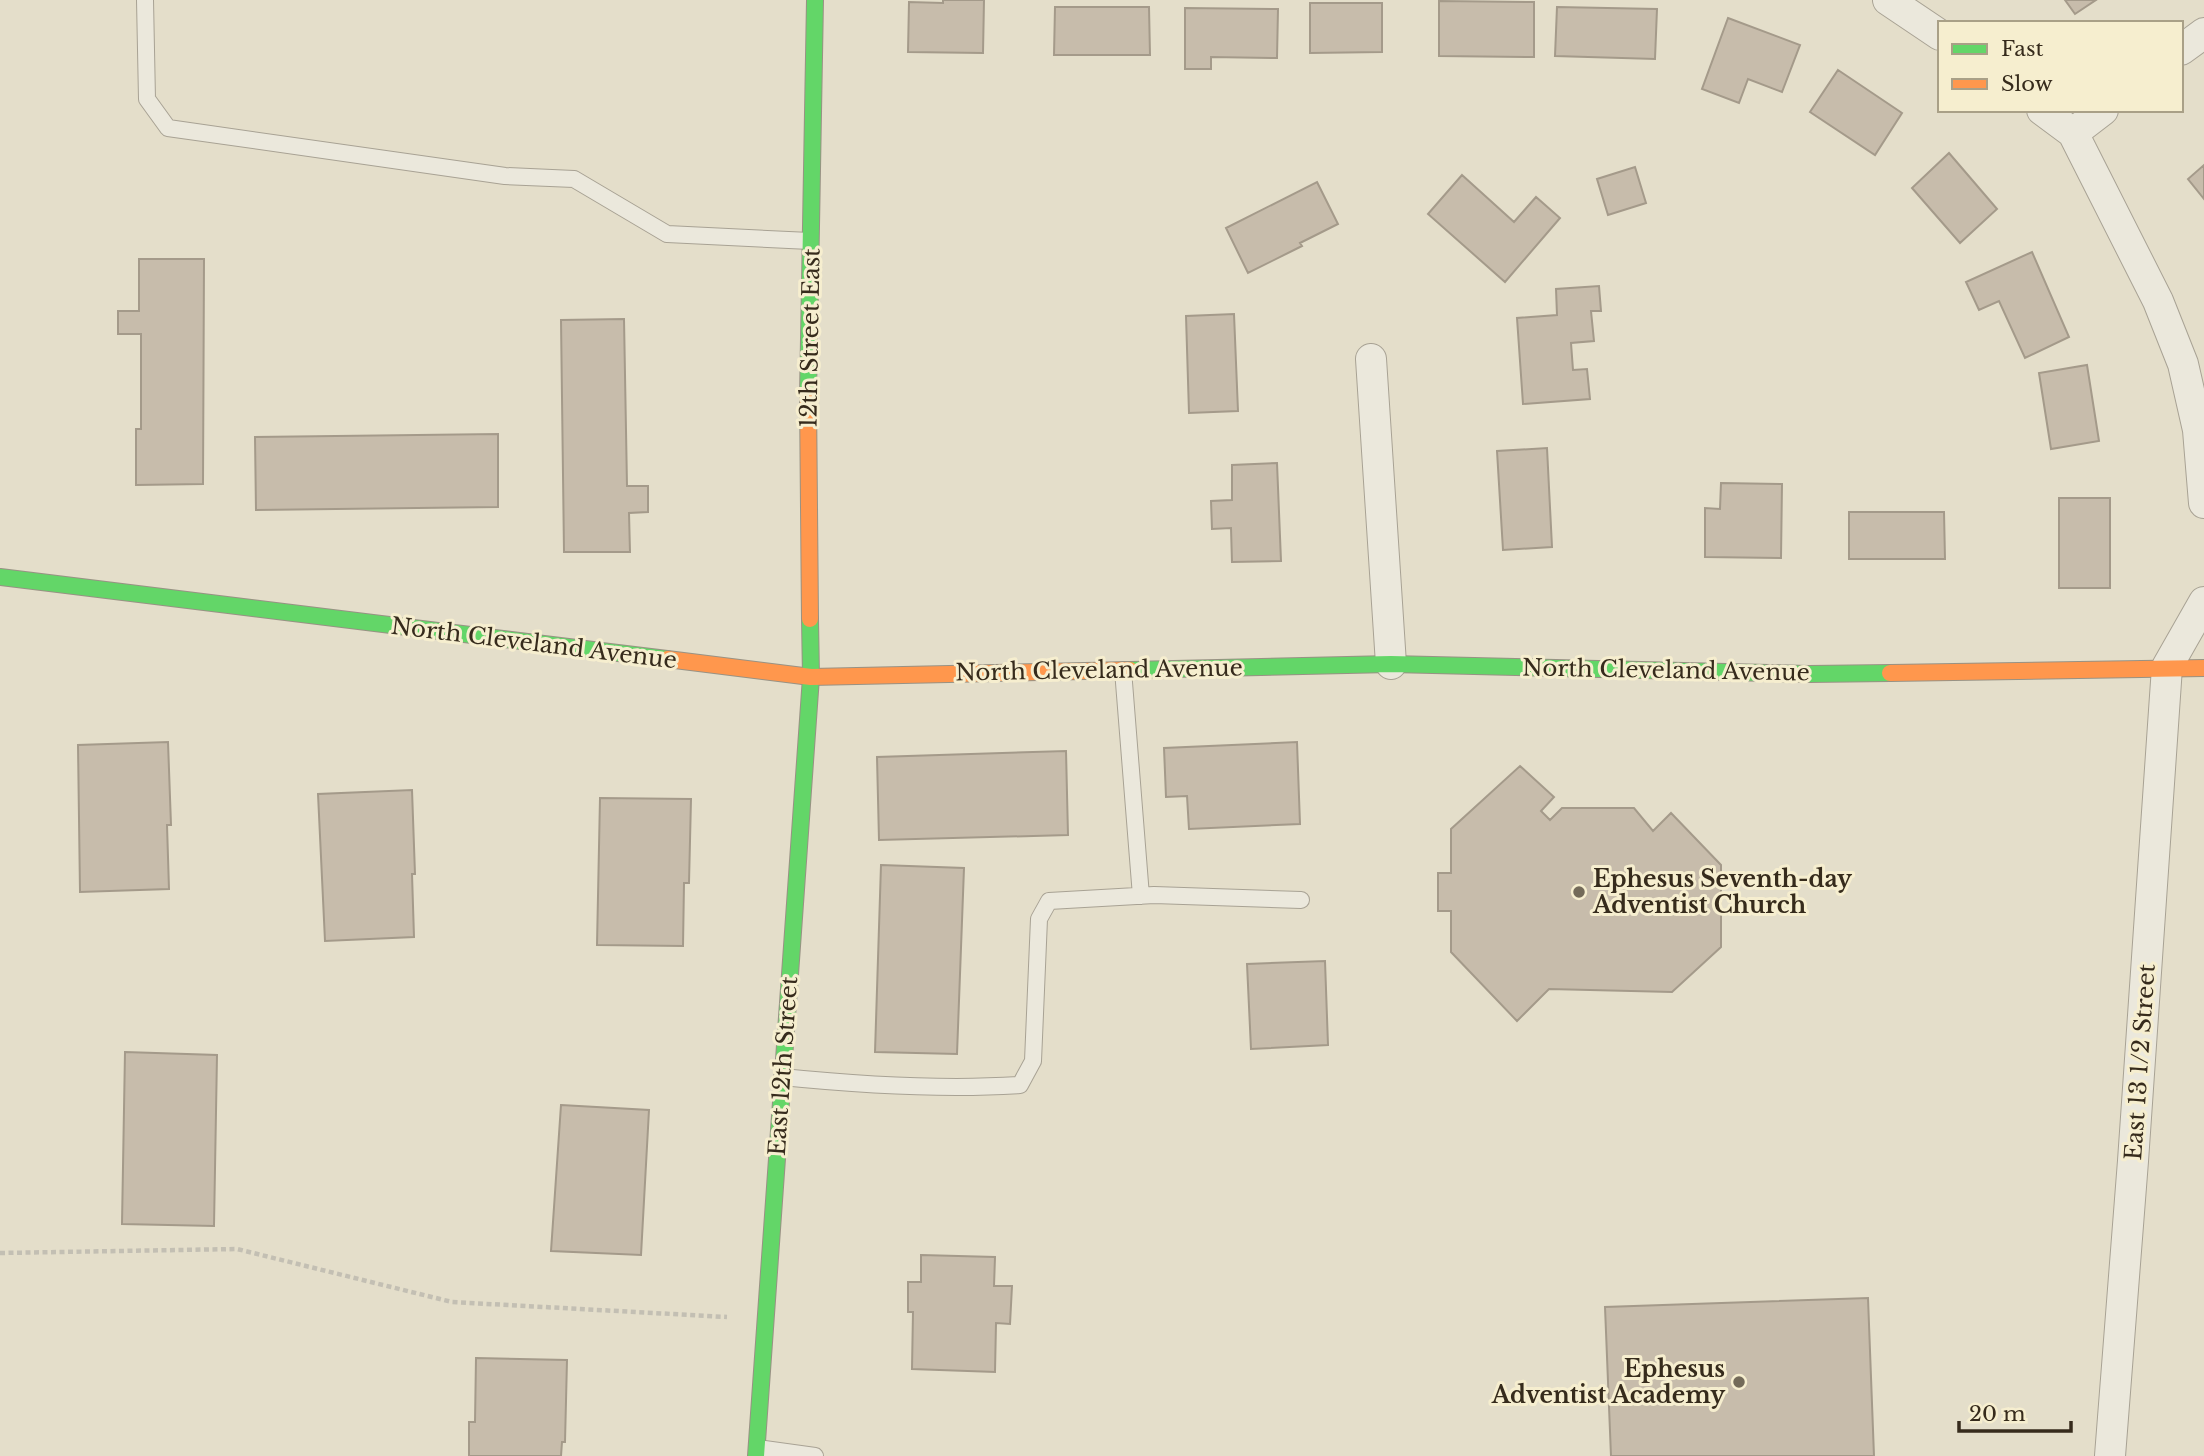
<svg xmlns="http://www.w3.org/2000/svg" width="2204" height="1456" viewBox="0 0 2204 1456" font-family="'Libre Baskerville',serif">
<rect width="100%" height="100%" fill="#e4deca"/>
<path fill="#c7bcab" stroke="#a49a8a" stroke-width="2" d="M 943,0 L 984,0 L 983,53 L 908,52 L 909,2 L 943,3 Z
M 2065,0 L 2096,0 L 2075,14 Z
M 1439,1 L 1534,2 L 1534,57 L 1439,56 Z
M 1310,3 L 1382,3 L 1382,52 L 1310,53 Z
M 1055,7 L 1149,7 L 1150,55 L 1054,55 Z
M 1557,7 L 1657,9 L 1655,59 L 1555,56 Z
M 1185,8 L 1278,9 L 1277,58 L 1211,57 L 1211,69 L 1185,69 Z
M 1728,18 L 1800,45 L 1782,92 L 1748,79 L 1739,103 L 1702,89 Z
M 1838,70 L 1902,113 L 1875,155 L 1810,112 Z
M 1949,153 L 1997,209 L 1960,243 L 1912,188 Z
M 2204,165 L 2204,199 L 2188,179 Z
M 1635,167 L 1646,203 L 1608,215 L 1597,179 Z
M 1462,175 L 1514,222 L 1536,197 L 1560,218 L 1505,282 L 1428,214 Z
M 1317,182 L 1338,224 L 1300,243 L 1302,246 L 1248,273 L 1226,228 Z
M 2032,252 L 2069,337 L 2025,358 L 1999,301 L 1979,310 L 1966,282 Z
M 139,259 L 204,259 L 203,484 L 136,485 L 136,429 L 141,429 L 141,334 L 118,334 L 118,311 L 139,311 Z
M 1599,286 L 1601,311 L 1591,311 L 1594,341 L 1571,343 L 1573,370 L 1587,369 L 1590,399 L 1523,404 L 1517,318 L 1557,315 L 1556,289 Z
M 1234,314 L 1238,411 L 1189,413 L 1186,316 Z
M 624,319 L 627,486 L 648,486 L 648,512 L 629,513 L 630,552 L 564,552 L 561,320 Z
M 2087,365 L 2099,441 L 2051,449 L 2039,373 Z
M 498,434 L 498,507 L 256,510 L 255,437 Z
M 1547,448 L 1552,547 L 1503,550 L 1497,451 Z
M 1277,463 L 1281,561 L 1232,562 L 1231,528 L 1212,529 L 1211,501 L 1232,500 L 1232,465 Z
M 1721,483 L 1782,484 L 1781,558 L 1705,557 L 1705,508 L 1720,509 Z
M 2059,498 L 2110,498 L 2110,588 L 2059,588 Z
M 1849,512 L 1944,512 L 1945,559 L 1849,559 Z
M 168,742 L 171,825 L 167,825 L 169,889 L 80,892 L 78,745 Z
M 1297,742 L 1300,824 L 1189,829 L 1187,796 L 1166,797 L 1164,748 Z
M 1066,751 L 1068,835 L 879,840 L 877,757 Z
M 1520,766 L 1554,797 L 1541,811 L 1550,820 L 1562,808 L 1634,808 L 1653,831 L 1671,813 L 1721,865 L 1721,947 L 1672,992 L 1549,989 L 1517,1021 L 1451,952 L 1451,911 L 1438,911 L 1438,873 L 1451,873 L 1451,829 Z
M 412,790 L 415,874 L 412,874 L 414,937 L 325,941 L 318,794 Z
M 600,798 L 691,799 L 689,883 L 684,883 L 683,946 L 597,945 Z
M 881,865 L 964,868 L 957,1054 L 875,1052 Z
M 1325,961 L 1328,1045 L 1251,1049 L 1247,964 Z
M 125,1052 L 217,1055 L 214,1226 L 122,1224 Z
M 561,1105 L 649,1110 L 641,1255 L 551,1251 Z
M 921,1255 L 995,1257 L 994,1286 L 1012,1286 L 1010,1324 L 996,1323 L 995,1372 L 912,1369 L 913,1312 L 908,1312 L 908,1282 L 921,1282 Z
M 1868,1298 L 1874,1456 L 1611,1456 L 1605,1307 Z
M 476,1358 L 567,1360 L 565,1442 L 562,1442 L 561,1456 L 469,1456 L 469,1422 L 475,1422 Z"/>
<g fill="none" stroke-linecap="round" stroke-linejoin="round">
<g stroke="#a8a294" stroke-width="18">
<path id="lane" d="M 145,0 L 147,99 L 168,128 L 505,176 L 574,179 L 667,234 L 810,241
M 1123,670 L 1141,896
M 782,1077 C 861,1085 941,1090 1020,1085 L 1033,1061 L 1039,919 L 1049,901 L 1154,895 L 1301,900
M 757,1448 L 815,1456"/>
</g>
<g stroke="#a8a294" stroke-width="32">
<path id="street" d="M 1888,0 L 1940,35
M 2181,50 L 2204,33
M 2042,110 L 2073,133 L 2158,301 L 2183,364 L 2198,430 L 2204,503
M 2073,133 L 2103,110
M 1371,359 L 1391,664
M 2110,1456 L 2133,1161 L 2167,667 L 2204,602"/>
</g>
<g stroke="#989284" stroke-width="18">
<path id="fast" d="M 808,396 L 815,0
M 0,577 L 667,659
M 1130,670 L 1391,664 L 1809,674 L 1890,673
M 756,1456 L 811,677 L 810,619"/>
</g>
<g stroke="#989284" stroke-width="18">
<path id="slow" d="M 808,396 L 810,619
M 667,659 L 811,677 L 1130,670
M 1890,673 L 2204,668"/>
</g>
<path stroke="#c3bfb3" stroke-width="4.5" stroke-dasharray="5 3.5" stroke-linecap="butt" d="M 0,1253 L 237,1249 L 452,1302 L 727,1317"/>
<use href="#lane" stroke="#ebe8dc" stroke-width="16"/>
<use href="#street" stroke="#ebe8dc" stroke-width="30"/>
<use href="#fast" stroke="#63d668" stroke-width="16"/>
<use href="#slow" stroke="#ff974d" stroke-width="16"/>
</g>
<g fill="#736a59" stroke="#f6eecf" stroke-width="2.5">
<circle cx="1579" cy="892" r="7"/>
<circle cx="1739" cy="1382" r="7"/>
</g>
<g text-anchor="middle" stroke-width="6" stroke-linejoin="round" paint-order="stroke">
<g font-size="23" fill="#362b1c" stroke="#f6eecf">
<text transform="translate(810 338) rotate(-89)" y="8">12th Street East</text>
<text transform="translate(534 643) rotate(7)" y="8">North Cleveland Avenue</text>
<text transform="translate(1099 670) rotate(-1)" y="8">North Cleveland Avenue</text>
<text transform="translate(1666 670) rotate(1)" y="8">North Cleveland Avenue</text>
<text transform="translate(2140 1062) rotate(-86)" y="8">East 13 1/2 Street</text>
<text transform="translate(783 1066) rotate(-86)" y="8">East 12th Street</text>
</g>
<g font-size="23" font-weight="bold" fill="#362b1c" stroke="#f6eecf" text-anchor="start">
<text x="1593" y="887">Ephesus Seventh-day<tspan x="1593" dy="26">Adventist Church</tspan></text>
<text x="1725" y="1377" text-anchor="end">Ephesus<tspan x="1725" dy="26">Adventist Academy</tspan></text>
</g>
</g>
<rect x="1938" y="21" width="245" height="91" fill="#f6eecf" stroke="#a9a087" stroke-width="2"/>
<rect x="1952" y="44" width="35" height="10" fill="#63d668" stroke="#a9a087" stroke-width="2"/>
<text x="2001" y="56" font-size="21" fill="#362b1c">Fast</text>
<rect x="1952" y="79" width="35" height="10" fill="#ff974d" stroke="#a9a087" stroke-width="2"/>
<text x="2001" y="91" font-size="21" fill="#362b1c">Slow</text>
<path d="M1959 1421v10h112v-10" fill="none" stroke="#362b1c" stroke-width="3.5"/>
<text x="1969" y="1421" font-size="21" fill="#362b1c" stroke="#f6eecf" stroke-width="5" paint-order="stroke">20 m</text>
</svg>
